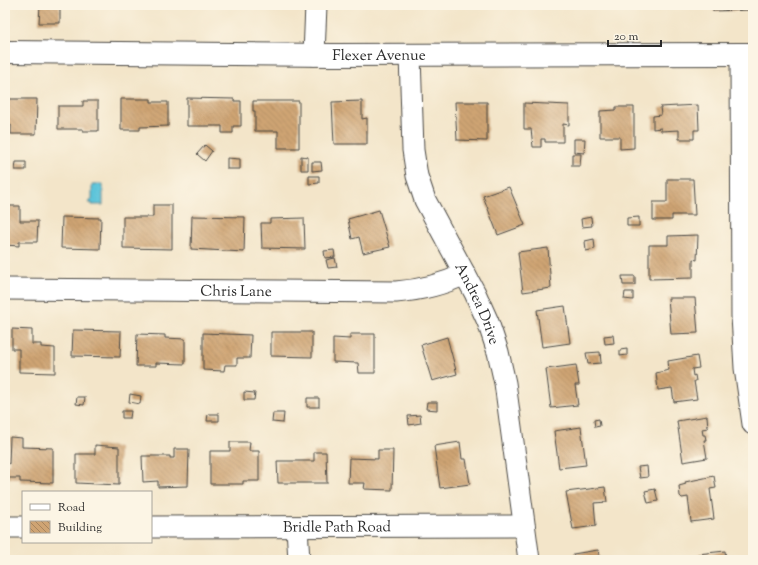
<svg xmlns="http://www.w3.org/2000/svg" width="758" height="565" viewBox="0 0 758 565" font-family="'Sorts Mill Goudy',serif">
<defs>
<pattern id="building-back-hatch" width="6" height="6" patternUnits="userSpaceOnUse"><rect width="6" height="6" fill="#cfa473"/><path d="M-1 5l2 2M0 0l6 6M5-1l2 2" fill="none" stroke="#a8865f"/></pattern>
</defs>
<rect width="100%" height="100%" fill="#fcf5e5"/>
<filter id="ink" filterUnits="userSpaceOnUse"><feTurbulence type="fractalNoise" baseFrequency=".025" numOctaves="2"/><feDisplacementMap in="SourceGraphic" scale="8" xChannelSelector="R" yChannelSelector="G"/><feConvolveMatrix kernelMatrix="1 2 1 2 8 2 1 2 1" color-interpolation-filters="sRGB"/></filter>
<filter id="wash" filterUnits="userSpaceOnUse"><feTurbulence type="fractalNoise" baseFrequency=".012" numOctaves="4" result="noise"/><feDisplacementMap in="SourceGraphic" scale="16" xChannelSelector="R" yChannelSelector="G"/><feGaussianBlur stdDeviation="0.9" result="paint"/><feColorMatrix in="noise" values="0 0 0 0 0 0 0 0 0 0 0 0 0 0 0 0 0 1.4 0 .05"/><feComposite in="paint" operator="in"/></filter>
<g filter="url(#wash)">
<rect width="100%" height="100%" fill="#f3e5c9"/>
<path fill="#5dc4da" stroke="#447882" d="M 92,184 L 103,184 L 103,205 L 92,205 L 92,203 L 89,203 L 90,200 L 92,200 Z"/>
<g id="blocks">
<path fill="url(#building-back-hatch)" d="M 40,5 L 60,5 L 60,23 L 39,23 Z
M 713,5 L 753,5 L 753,10 L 713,11 Z
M 187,98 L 234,99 L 234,101 L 241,101 L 241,126 L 233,126 L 233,133 L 222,133 L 222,126 L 187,126 Z
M 5,99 L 37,99 L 36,134 L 11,134 L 11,125 L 5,125 Z
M 121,99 L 151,99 L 151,102 L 168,102 L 168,126 L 140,127 L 140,130 L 121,130 Z
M 83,101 L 98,101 L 98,131 L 83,131 L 83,129 L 58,129 L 58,106 L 83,106 Z
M 253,101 L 299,101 L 299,148 L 278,148 L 278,131 L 255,131 L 255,111 L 253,111 Z
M 362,101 L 362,119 L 367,118 L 367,144 L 334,144 L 332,102 Z
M 455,102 L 487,102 L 487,141 L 457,140 Z
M 524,103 L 569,105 L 569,125 L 563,124 L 563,142 L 545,142 L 545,139 L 541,139 L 541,147 L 533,147 L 531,129 L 524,129 Z
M 698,105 L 699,130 L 694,130 L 694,139 L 679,139 L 679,130 L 661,131 L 661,128 L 653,129 L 653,116 L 661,115 L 660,107 Z
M 616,107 L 634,107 L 634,148 L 620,149 L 620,137 L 600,137 L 600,111 L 616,110 Z
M 574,139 L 585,139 L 584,153 L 574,152 Z
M 205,145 L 212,151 L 205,161 L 197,154 Z
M 572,154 L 581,154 L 580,166 L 572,166 Z
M 301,156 L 308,157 L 308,170 L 301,170 Z
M 227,158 L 240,159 L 240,169 L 227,169 Z
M 16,162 L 26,162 L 26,170 L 15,170 Z
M 312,162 L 321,162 L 322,170 L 312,171 Z
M 309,176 L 319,176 L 319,183 L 309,184 Z
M 667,179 L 693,179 L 695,215 L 672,215 L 672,220 L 653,220 L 653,202 L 667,202 Z
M 509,187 L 525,225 L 498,235 L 483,196 Z
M 153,205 L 172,205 L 172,249 L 123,248 L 123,217 L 153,217 Z
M 7,206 L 20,206 L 20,221 L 38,221 L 37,242 L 19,242 L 19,246 L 5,245 L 5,208 L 8,208 Z
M 379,210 L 390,247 L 363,253 L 359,237 L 352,239 L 348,219 Z
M 192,216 L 245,217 L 244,252 L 191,249 Z
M 62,217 L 101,218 L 100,249 L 61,248 Z
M 591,217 L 592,226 L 582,227 L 581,219 Z
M 639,217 L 639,226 L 627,226 L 627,218 Z
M 304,218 L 305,249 L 262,248 L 261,223 L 270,223 L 270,219 Z
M 698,235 L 697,260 L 693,259 L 693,278 L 649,279 L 649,245 L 668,245 L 668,236 Z
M 594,239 L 595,249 L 586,251 L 585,241 Z
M 548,248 L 551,288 L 523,292 L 518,252 Z
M 334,250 L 335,257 L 325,258 L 324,251 Z
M 335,258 L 337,267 L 328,268 L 326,260 Z
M 622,276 L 635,276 L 635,285 L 623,285 Z
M 625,292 L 633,292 L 633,300 L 624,299 Z
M 668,298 L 695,298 L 698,333 L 671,334 Z
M 565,306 L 570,343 L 542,347 L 537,310 Z
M 12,329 L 32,330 L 32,344 L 41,344 L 41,347 L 55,348 L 55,373 L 19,372 L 19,349 L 12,349 Z
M 73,330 L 121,331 L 120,357 L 72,356 Z
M 271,332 L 312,332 L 312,357 L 271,356 Z
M 203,333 L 251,335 L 250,358 L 237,358 L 237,365 L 225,365 L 224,371 L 203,370 Z
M 137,334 L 165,335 L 165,338 L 185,339 L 185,364 L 156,363 L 156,366 L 136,366 Z
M 350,334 L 375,334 L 375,373 L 359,373 L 358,363 L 333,362 L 333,338 L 350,339 Z
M 613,335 L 614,343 L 605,344 L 604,336 Z
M 447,337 L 457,374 L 432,381 L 421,345 Z
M 627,349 L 627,355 L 620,356 L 620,350 Z
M 600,352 L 601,363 L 588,364 L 586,353 Z
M 697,356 L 699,368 L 692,369 L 693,376 L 695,375 L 696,381 L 694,381 L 697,399 L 674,402 L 672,388 L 658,390 L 656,373 L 669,370 L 668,361 Z
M 576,365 L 579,385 L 575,385 L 578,405 L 551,408 L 546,369 Z
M 244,392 L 255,393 L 254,400 L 244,400 Z
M 130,394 L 141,396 L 140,404 L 129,402 Z
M 77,397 L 85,397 L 84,405 L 76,404 Z
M 307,398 L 319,398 L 319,407 L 307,407 Z
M 427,402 L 437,402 L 437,410 L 426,409 Z
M 122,411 L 131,411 L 130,418 L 122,418 Z
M 273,413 L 284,413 L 283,423 L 272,422 Z
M 208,414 L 219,414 L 219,421 L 207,421 Z
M 420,415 L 421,423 L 409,425 L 408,416 Z
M 707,416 L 708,428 L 702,429 L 703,435 L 705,435 L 706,440 L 704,440 L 707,458 L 683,462 L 677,421 Z
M 599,419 L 600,426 L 595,427 L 594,420 Z
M 581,427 L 586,465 L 559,468 L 554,431 Z
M 10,437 L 22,438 L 22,447 L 53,448 L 53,483 L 20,482 L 20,478 L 5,478 L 5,464 L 9,464 Z
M 230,442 L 250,442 L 249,451 L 259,451 L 259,481 L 243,481 L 243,484 L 210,484 L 210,451 L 230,451 Z
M 460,442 L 462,459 L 466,459 L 470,484 L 440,488 L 434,446 Z
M 95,445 L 119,447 L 119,485 L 76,483 L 76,454 L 95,454 Z
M 174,449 L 189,449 L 188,486 L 158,487 L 158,481 L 143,482 L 142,456 L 170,456 L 170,458 L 174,458 Z
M 378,450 L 393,450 L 392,490 L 364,489 L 365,483 L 348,483 L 349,458 L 378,459 Z
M 314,452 L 326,452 L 327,483 L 278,483 L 277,461 L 314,461 Z
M 647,466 L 648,477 L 640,478 L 638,467 Z
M 714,476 L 716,488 L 710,489 L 714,519 L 691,522 L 688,497 L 682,498 L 680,496 L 679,486 L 686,484 L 685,482 Z
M 605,487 L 607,502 L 594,503 L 596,526 L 573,529 L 566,492 Z
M 655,489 L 658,501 L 648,503 L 645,491 Z
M 598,550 L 600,560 L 574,560 L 573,554 Z
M 725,551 L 726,560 L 691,560 L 690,558 L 698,557 L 698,554 Z"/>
</g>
</g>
<g filter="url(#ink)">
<use href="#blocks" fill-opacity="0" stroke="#494743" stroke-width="1"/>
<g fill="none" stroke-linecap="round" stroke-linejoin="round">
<g stroke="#494743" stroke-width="23">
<g id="street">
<path d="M 741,54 L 742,316 L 745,368 L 753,424"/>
<path d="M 314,55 L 316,5"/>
<path id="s1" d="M 410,55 L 413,150 L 417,176 L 425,200 L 475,293 L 488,322 L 498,352 L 505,383 L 529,560"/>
<path id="s2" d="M 5,289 L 396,292 C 421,290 442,285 465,274"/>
<path d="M 5,527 L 23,527"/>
<path id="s3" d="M 151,527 L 524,526"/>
<path d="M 297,528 L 299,560"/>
</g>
</g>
<g stroke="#494743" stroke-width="24">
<g id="secondary">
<path id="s4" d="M 5,52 L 333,55 L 753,54"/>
</g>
</g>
<use href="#street" stroke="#fff" stroke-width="21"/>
<use href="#secondary" stroke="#fff" stroke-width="22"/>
</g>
</g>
<g text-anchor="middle" stroke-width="3" stroke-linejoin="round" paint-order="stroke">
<g font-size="15" fill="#2b2b2b" stroke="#fcf5e5">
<text dy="5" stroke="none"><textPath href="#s4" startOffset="374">Flexer Avenue</textPath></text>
<text dy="5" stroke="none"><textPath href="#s2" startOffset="231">Chris Lane</textPath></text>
<text dy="5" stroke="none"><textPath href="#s1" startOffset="263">Andrea Drive</textPath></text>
<text dy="5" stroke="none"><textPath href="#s3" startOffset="186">Bridle Path Road</textPath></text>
</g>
</g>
<rect width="758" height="565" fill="none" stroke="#fcf5e5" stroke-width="20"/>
<rect x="22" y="491" width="130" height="52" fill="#fcf5e5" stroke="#a8a49b"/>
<rect x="30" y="504" width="20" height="6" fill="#ffffff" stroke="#a8a49b"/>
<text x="58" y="511" font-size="12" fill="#2b2b2b">Road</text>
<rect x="30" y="521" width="20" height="12" fill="url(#building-back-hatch)" stroke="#a8a49b"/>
<text x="58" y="531" font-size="12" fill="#2b2b2b">Building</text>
<path d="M608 40v6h53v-6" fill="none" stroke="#2b2b2b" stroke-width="2"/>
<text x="614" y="40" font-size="12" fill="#2b2b2b" stroke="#fcf5e5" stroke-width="3" paint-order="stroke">20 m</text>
</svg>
